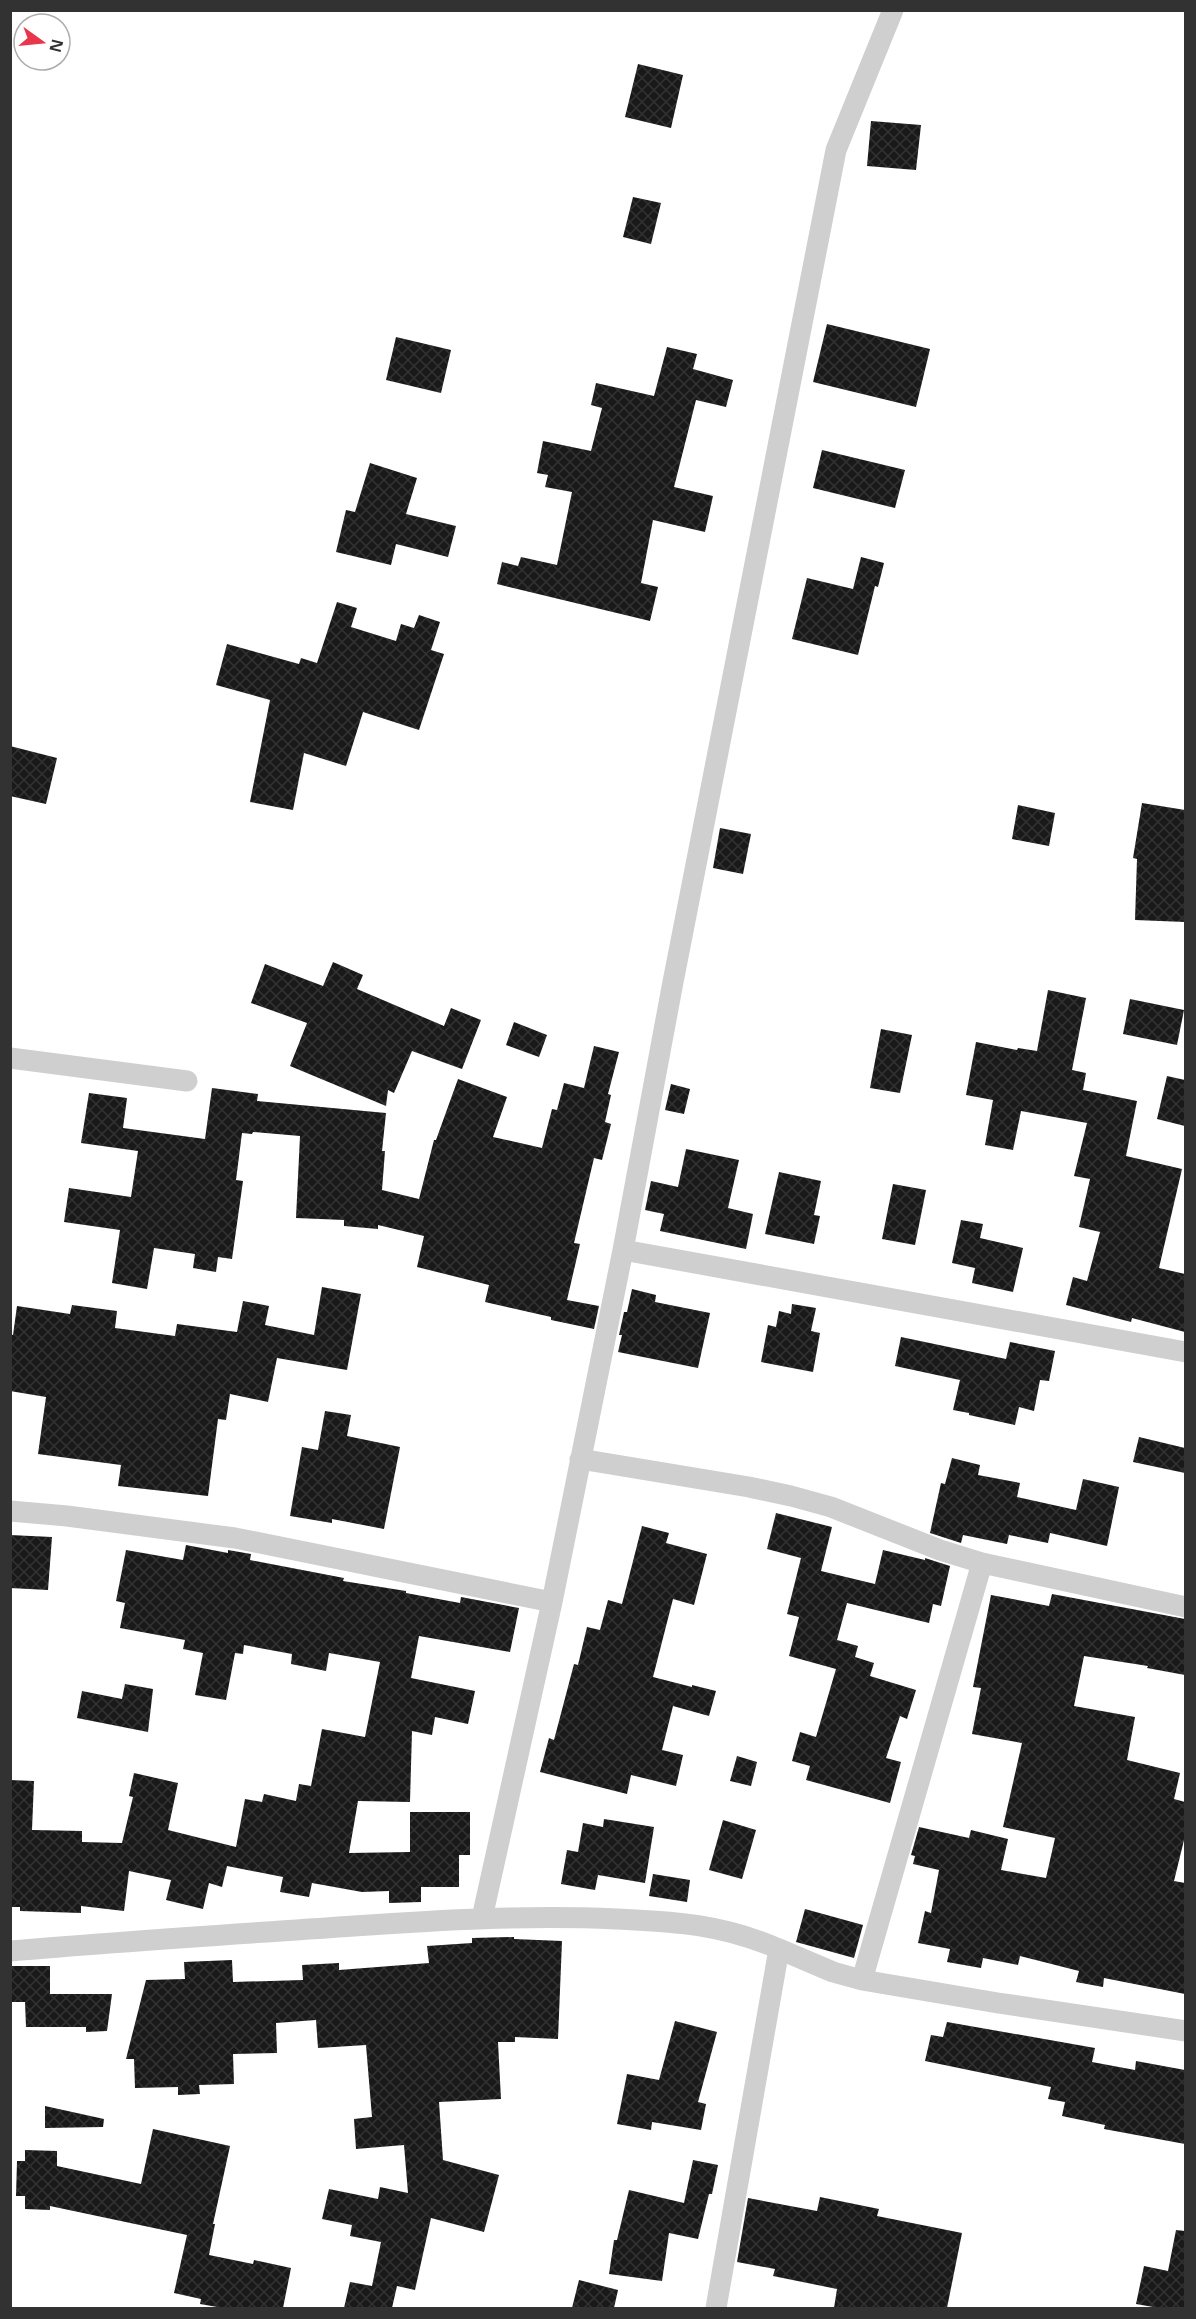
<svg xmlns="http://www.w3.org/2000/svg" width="1196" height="2319" viewBox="0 0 1196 2319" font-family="'Noto Sans',sans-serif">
<defs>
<pattern id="building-cross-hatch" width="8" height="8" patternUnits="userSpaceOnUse" patternTransform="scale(1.5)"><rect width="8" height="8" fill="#191919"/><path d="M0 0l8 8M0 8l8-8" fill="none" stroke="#323232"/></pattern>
</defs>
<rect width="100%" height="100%" fill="#fff"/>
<path fill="url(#building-cross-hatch)" d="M 638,64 L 683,75 L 671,128 L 625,117 Z
M 871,121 L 921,125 L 916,170 L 867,166 Z
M 633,197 L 661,203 L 651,244 L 623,237 Z
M 827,324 L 930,349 L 916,407 L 813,382 Z
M 396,337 L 451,350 L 441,393 L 386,380 Z
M 667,347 L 697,354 L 693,369 L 733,380 L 726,407 L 696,400 L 674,487 L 713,496 L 705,532 L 653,520 L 641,583 L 658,587 L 650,621 L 497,584 L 502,562 L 518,566 L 521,557 L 557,565 L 572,492 L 545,487 L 548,475 L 537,473 L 543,441 L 591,451 L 602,408 L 591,405 L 596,383 L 654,396 Z
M 822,450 L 905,470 L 895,508 L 813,488 Z
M 370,463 L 417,478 L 406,514 L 456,526 L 448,557 L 396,544 L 391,565 L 336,552 L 346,510 L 355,512 Z
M 861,557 L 884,563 L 878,587 L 875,586 L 858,655 L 792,639 L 807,578 L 853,589 Z
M 337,602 L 357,608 L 351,627 L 396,641 L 401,624 L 414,628 L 419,615 L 440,622 L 431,650 L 444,654 L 419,730 L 363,712 L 346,766 L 304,753 L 293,810 L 250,802 L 270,700 L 216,685 L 227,644 L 299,664 L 301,658 L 317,663 Z
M 10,746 L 57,758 L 46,804 L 10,796 Z
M 1142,803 L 1185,810 L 1185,922 L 1135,920 L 1137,859 L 1133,858 Z
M 1018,805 L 1055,813 L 1049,846 L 1012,839 Z
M 720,828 L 751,834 L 743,874 L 713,868 Z
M 333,962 L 363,975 L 357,989 L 444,1026 L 451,1008 L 481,1020 L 462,1069 L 412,1051 L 394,1093 L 388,1090 L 386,1106 L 290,1066 L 307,1023 L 251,1003 L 265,964 L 323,986 Z
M 1048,990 L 1086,998 L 1072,1070 L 1086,1073 L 1083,1090 L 1137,1101 L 1126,1156 L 1182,1169 L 1159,1268 L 1185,1274 L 1185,1332 L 1132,1318 L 1131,1322 L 1066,1305 L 1073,1277 L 1087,1281 L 1100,1232 L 1079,1227 L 1090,1179 L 1074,1176 L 1087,1123 L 1021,1111 L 1013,1150 L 985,1145 L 993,1100 L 966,1095 L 976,1042 L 1017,1050 L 1018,1048 L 1037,1051 Z
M 1130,999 L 1184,1010 L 1177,1045 L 1123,1034 Z
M 514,1022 L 547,1035 L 539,1057 L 506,1045 Z
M 881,1029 L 912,1035 L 900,1093 L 870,1088 Z
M 594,1046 L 619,1052 L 608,1094 L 611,1095 L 605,1122 L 611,1124 L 602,1160 L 594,1158 L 574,1243 L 580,1244 L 567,1300 L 599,1306 L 594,1329 L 551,1320 L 551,1317 L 485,1302 L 489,1285 L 417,1267 L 424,1236 L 378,1225 L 378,1229 L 344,1226 L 344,1220 L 296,1218 L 300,1136 L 253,1132 L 252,1134 L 242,1133 L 236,1180 L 243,1181 L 232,1259 L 218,1257 L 216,1272 L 193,1268 L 195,1254 L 154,1248 L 147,1289 L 112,1283 L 120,1230 L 64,1222 L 69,1188 L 131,1197 L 138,1151 L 81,1143 L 89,1093 L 127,1098 L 123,1128 L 205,1139 L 212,1088 L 258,1094 L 257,1101 L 386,1113 L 382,1151 L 385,1151 L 382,1190 L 419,1199 L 434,1140 L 436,1140 L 458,1079 L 507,1097 L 493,1137 L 542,1148 L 552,1109 L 557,1110 L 564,1083 L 584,1088 Z
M 1167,1076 L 1185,1080 L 1185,1126 L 1157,1119 Z
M 671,1084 L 690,1089 L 684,1114 L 665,1110 Z
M 686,1149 L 739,1160 L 728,1208 L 753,1214 L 746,1249 L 660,1231 L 664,1214 L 645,1210 L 651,1181 L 678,1187 Z
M 779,1172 L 821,1181 L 814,1215 L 820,1216 L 814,1244 L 765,1234 Z
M 893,1184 L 926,1190 L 915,1245 L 882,1239 Z
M 961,1220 L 983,1224 L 980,1238 L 1023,1248 L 1013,1292 L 972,1283 L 975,1268 L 952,1263 Z
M 322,1287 L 361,1294 L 347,1370 L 277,1358 L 268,1402 L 230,1394 L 226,1420 L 218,1419 L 208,1496 L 118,1486 L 121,1465 L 38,1454 L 46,1397 L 10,1391 L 10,1334 L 13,1335 L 17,1306 L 70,1314 L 72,1305 L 117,1311 L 115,1328 L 175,1336 L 177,1324 L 237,1332 L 243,1301 L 269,1306 L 265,1325 L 314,1335 Z
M 632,1289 L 656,1295 L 655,1302 L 710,1313 L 698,1368 L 618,1352 L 622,1335 L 619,1335 L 624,1312 L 627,1312 Z
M 792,1304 L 816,1308 L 811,1331 L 820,1333 L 813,1372 L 761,1362 L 768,1325 L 776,1327 L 779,1311 L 791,1314 Z
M 901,1337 L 1006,1359 L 1010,1342 L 1055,1351 L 1049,1381 L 1040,1380 L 1034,1411 L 1019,1407 L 1015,1425 L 969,1415 L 969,1413 L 953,1410 L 960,1380 L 895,1366 Z
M 325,1411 L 351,1415 L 347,1436 L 400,1447 L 384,1529 L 332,1519 L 332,1523 L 290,1516 L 302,1447 L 318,1450 Z
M 1139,1437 L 1185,1448 L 1185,1473 L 1133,1462 Z
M 952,1458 L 980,1465 L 978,1475 L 1020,1483 L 1017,1497 L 1076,1510 L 1083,1479 L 1119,1487 L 1107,1546 L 1050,1533 L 1048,1543 L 1009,1535 L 1007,1544 L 963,1535 L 961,1543 L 930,1533 L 941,1483 L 945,1484 Z
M 776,1513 L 832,1527 L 821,1571 L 875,1584 L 883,1550 L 925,1560 L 925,1558 L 950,1566 L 941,1606 L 933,1604 L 929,1623 L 847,1603 L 837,1640 L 858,1646 L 855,1657 L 874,1663 L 870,1676 L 916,1690 L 907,1719 L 900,1716 L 886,1758 L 901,1762 L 890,1803 L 806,1780 L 810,1766 L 792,1761 L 800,1732 L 816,1737 L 836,1669 L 789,1656 L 799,1617 L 787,1614 L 801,1558 L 767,1549 Z
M 642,1526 L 669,1533 L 666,1543 L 707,1554 L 694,1605 L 673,1599 L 653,1677 L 692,1687 L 692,1685 L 716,1691 L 709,1716 L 673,1706 L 662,1750 L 683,1755 L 676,1786 L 631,1775 L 627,1794 L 540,1772 L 549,1738 L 554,1740 L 574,1664 L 578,1665 L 587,1627 L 600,1630 L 608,1600 L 622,1604 Z
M 10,1535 L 52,1537 L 48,1590 L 10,1588 Z
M 186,1545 L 228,1553 L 228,1550 L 251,1554 L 250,1560 L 344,1578 L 343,1581 L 406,1591 L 406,1593 L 460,1603 L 461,1597 L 519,1608 L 510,1652 L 419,1636 L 411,1678 L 475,1691 L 468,1724 L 435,1717 L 432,1735 L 412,1731 L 410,1802 L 358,1801 L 349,1853 L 410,1852 L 410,1812 L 470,1812 L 470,1855 L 459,1855 L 459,1887 L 421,1887 L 421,1902 L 389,1903 L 389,1891 L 362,1892 L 312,1883 L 309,1897 L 280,1892 L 283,1877 L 227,1866 L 222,1887 L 209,1883 L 203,1909 L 166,1900 L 171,1880 L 129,1871 L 124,1911 L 81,1906 L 81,1913 L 20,1911 L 20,1907 L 10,1907 L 10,1780 L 34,1781 L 32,1830 L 82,1831 L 82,1842 L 122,1843 L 133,1797 L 129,1796 L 134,1773 L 178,1783 L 168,1830 L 236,1847 L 245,1799 L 262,1802 L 264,1794 L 296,1801 L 299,1784 L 311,1786 L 322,1729 L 365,1737 L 380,1662 L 329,1653 L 326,1671 L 291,1664 L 292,1654 L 244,1645 L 243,1654 L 235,1653 L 226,1700 L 195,1695 L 203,1653 L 183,1649 L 185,1640 L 120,1628 L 125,1603 L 116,1601 L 126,1550 L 183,1560 Z
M 1052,1594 L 1185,1619 L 1185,1675 L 1147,1668 L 1148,1666 L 1084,1656 L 1074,1706 L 1135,1717 L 1127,1760 L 1180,1773 L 1174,1799 L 1185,1802 L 1185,1836 L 1174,1881 L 1185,1883 L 1185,1994 L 1104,1978 L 1103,1987 L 1076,1982 L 1079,1971 L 1020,1956 L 1018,1965 L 983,1958 L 981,1968 L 947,1962 L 950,1949 L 918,1943 L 925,1911 L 931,1913 L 939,1870 L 913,1864 L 915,1856 L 911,1855 L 919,1827 L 969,1838 L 971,1830 L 1008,1839 L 1001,1870 L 1046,1878 L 1055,1838 L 1003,1827 L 1022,1743 L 972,1734 L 981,1688 L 973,1687 L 991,1595 L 1049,1606 Z
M 125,1684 L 153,1689 L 148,1732 L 77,1718 L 82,1691 L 122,1699 Z
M 737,1756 L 757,1762 L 751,1786 L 730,1781 Z
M 604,1819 L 654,1827 L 645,1883 L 598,1875 L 595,1890 L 561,1884 L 567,1850 L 578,1852 L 583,1823 L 603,1827 Z
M 723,1820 L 756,1830 L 742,1879 L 709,1870 Z
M 653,1874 L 690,1880 L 687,1902 L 649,1896 Z
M 805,1909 L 863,1925 L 854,1958 L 796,1942 Z
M 514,1937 L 514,1939 L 562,1941 L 558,2039 L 515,2037 L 515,2042 L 498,2042 L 501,2099 L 439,2102 L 443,2160 L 499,2175 L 484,2232 L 431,2218 L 415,2290 L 397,2286 L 392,2308 L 344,2308 L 350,2282 L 372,2286 L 381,2242 L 350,2236 L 352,2225 L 322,2219 L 329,2189 L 378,2199 L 380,2187 L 408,2193 L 404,2145 L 356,2149 L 354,2119 L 372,2117 L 366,2045 L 318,2048 L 316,2020 L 276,2023 L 277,2053 L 233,2054 L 234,2084 L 199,2085 L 200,2094 L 178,2095 L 178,2087 L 135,2088 L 134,2059 L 126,2059 L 146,1980 L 185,1979 L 184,1962 L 232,1960 L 233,1982 L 303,1980 L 302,1965 L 339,1963 L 339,1970 L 429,1963 L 427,1946 L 472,1943 L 472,1938 Z
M 11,1966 L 50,1966 L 50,1994 L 112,1994 L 107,2031 L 86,2032 L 86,2027 L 26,2027 L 25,2002 L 11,2002 Z
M 675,2021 L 717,2032 L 698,2102 L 706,2104 L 701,2130 L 652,2122 L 651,2130 L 617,2124 L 627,2074 L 659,2080 Z
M 947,2022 L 1095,2048 L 1092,2062 L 1135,2070 L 1136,2061 L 1185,2070 L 1185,2144 L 1104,2129 L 1105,2125 L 1062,2116 L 1065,2102 L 1048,2099 L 1051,2087 L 925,2061 L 931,2035 L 943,2037 Z
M 45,2106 L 104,2119 L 103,2127 L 45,2128 Z
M 153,2129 L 230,2146 L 213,2224 L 215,2224 L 209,2255 L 253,2264 L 254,2260 L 291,2268 L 283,2308 L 223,2308 L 200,2304 L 201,2299 L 174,2293 L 187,2235 L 50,2206 L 50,2210 L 25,2209 L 25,2196 L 16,2196 L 17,2161 L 25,2161 L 25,2150 L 57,2151 L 57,2166 L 141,2184 Z
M 693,2160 L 718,2165 L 712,2194 L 709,2194 L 698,2239 L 669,2233 L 662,2281 L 609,2274 L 614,2240 L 617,2240 L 629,2190 L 684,2203 Z
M 820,2197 L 879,2209 L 877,2216 L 962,2233 L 947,2308 L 834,2308 L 837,2289 L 773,2276 L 775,2269 L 737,2262 L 748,2198 L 817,2211 Z
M 1176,2230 L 1185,2231 L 1185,2308 L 1159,2308 L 1136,2304 L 1144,2266 L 1168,2271 Z
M 579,2280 L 618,2290 L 614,2308 L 572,2308 Z"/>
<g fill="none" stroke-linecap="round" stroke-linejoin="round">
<path stroke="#cfcfcf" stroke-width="21" d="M 10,1058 L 187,1081
M 623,1250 L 1186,1352
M 580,1459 L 749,1487 L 791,1496 L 831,1507 L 940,1550 L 982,1563 L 1186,1607
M 10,1511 L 67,1516 L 235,1538 L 552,1602
M 482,1918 L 552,1602 L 623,1250 L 673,982 L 836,150 L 893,10
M 779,1949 L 833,1972 L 862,1980 L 998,2003 L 1186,2031
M 10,1951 C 125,1941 239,1934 354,1926 C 441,1920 528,1915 616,1919 C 677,1922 722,1924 779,1949 L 716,2308
M 862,1980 L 982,1563"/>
</g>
<rect width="1196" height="2319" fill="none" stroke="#323232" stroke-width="24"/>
<g transform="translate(42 42) rotate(105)"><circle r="28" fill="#ffffff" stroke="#adadad" stroke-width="1.5"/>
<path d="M0-4.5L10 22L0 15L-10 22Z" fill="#e8364a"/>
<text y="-9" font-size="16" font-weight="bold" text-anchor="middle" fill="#323232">N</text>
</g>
</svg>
